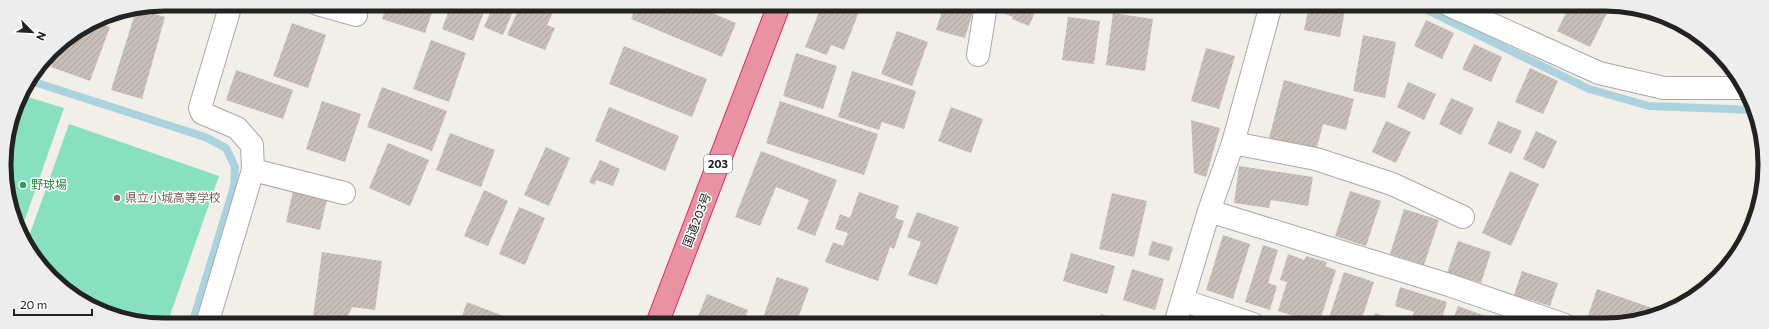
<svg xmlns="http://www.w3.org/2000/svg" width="1769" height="329" viewBox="0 0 1769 329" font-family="Commissioner,'Noto Sans JP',sans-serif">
<defs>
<pattern id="building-hatch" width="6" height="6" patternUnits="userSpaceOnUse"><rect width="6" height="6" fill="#c7bfb8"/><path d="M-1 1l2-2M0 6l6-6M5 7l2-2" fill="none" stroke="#aba49e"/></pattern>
</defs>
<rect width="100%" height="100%" fill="#f2efe9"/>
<path fill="#88e0be" d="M 21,95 L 64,108 L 21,231 L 13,216 L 4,154 L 16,103 Z
M 69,124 L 219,176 L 167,324 L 144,324 L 84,304 L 44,270 L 27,242 Z"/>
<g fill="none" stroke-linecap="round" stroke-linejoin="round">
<path stroke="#aad3df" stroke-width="8" d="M 1407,5 L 1425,9 L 1589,89 L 1649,106 L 1753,110
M 31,81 L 205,137 L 226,148 L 235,167 L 234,187 L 192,324"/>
</g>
<path fill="url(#building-hatch)" d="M 387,4 L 435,4 L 425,33 L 382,19 Z
M 451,4 L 487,4 L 473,41 L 442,29 Z
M 494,4 L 516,4 L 503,35 L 484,27 Z
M 521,4 L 540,4 L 554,10 L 547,25 L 555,28 L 545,50 L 507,35 Z
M 592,4 L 614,4 L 612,12 Z
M 637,4 L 691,4 L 736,23 L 722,57 L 631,19 Z
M 822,5 L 848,5 L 860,9 L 844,50 L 831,45 L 827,55 L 805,47 Z
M 944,5 L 975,5 L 965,38 L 936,30 Z
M 1003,5 L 1038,5 L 1029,26 L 1012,19 L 1013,17 L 1000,12 Z
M 1309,5 L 1346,5 L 1340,37 L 1304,30 Z
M 1570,5 L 1611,5 L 1590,47 L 1557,31 Z
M 138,9 L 165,17 L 142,99 L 111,90 L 136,10 Z
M 1113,13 L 1153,19 L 1145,71 L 1106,65 Z
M 1068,17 L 1100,21 L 1094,64 L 1062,60 Z
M 1426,20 L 1454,33 L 1442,59 L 1414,46 Z
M 95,22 L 110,27 L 90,81 L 51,67 L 59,45 Z
M 292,23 L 326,35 L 308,88 L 273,76 Z
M 897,31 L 928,42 L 912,86 L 881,74 Z
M 1363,35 L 1396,42 L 1385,98 L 1353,91 Z
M 431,40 L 466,53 L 449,102 L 413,89 Z
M 1474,44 L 1502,57 L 1491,82 L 1462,69 Z
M 624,46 L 707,79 L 692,117 L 609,84 Z
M 1206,48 L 1235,56 L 1219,109 L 1191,101 Z
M 796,53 L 837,66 L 823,109 L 783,96 Z
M 1530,68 L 1558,81 L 1543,114 L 1515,102 Z
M 236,70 L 293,90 L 283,119 L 226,100 Z
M 852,71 L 916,91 L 904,129 L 882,122 L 879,130 L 838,117 Z
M 1284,80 L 1354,99 L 1346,130 L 1323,124 L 1316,151 L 1269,138 Z
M 1408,82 L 1436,94 L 1424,120 L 1397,107 Z
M 382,87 L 447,111 L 432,151 L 367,127 Z
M 1451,98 L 1474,108 L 1461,135 L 1439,124 Z
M 322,101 L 361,114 L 345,162 L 306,149 Z
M 780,101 L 878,134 L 864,175 L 766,143 Z
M 609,107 L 679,136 L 665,171 L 595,141 Z
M 951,107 L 983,119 L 971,153 L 938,141 Z
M 1191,120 L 1220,128 L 1206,177 L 1194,173 Z
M 1386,121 L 1411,132 L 1396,163 L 1372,152 Z
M 1498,121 L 1522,131 L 1511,154 L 1488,144 Z
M 1536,131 L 1557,141 L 1544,169 L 1523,159 Z
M 450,133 L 495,150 L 481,187 L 436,170 Z
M 388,143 L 429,160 L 410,206 L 369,188 Z
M 546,147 L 570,158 L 549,206 L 524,195 Z
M 761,151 L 837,180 L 815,236 L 797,229 L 809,200 L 776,187 L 760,226 L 735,217 Z
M 600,160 L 620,169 L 613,186 L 596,180 L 595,185 L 589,182 Z
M 1239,166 L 1313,177 L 1308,206 L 1271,200 L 1269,208 L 1234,203 Z
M 1510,171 L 1539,184 L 1511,246 L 1482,233 Z
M 484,190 L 508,201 L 488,246 L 464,236 Z
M 293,191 L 327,199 L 320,230 L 286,222 Z
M 1350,191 L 1381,201 L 1366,246 L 1335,236 Z
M 859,192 L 899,206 L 895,218 L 904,221 L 894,249 L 890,247 L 878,281 L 825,262 L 833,242 L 843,246 L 848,233 L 835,229 L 840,214 L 850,218 Z
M 1112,193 L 1147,201 L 1134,257 L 1099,249 Z
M 519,207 L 545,218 L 525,265 L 499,254 Z
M 1404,209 L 1439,220 L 1424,265 L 1390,254 Z
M 917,212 L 959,227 L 937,285 L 908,275 L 921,242 L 907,237 Z
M 1223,235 L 1250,244 L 1233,299 L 1206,290 Z
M 1152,241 L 1173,247 L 1169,261 L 1148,255 Z
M 1458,241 L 1491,252 L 1481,283 L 1447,273 Z
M 1263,245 L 1278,250 L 1268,283 L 1277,286 L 1270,310 L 1245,302 Z
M 322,252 L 382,261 L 375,310 L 352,307 L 344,324 L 312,324 Z
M 1071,253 L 1115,266 L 1107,294 L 1063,281 Z
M 1288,254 L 1304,260 L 1306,256 L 1327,262 L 1325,266 L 1336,270 L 1319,324 L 1278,311 L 1287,282 L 1280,280 Z
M 1132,269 L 1164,279 L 1155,310 L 1123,300 Z
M 1522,271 L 1558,283 L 1550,306 L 1514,295 Z
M 1344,272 L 1374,282 L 1360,324 L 1327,324 Z
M 777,277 L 809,288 L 796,324 L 761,324 Z
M 1400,287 L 1447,302 L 1440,325 L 1410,325 L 1414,312 L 1395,306 Z
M 1597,289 L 1664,312 L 1615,325 L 1588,316 Z
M 707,294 L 748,310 L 742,324 L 695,324 Z
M 467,302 L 511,319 L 509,324 L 459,324 Z
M 1458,306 L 1491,318 L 1489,325 L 1459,325 L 1452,322 Z
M 1375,313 L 1400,321 L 1399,324 L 1371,324 Z
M 1101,314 L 1138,324 L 1098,324 Z"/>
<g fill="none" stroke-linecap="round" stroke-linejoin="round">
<g stroke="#a9a9a9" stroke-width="24">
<path id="minor" d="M 317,4 L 356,15
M 1449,5 L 1599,73 L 1664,88 L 1742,88
M 978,55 L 986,5
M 1233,143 L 1316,159 L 1392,184 L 1463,217
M 253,170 L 344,193
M 1209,211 L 1449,285 L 1565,325
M 1182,300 L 1253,324
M 207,324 L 253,170 L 252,145 L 237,128 L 202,113 L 200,108 L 231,4
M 1175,324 L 1209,211 L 1233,143 L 1271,5"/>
</g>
<g stroke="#dc2a67" stroke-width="24">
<path id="highway" d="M 657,324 L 779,5"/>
</g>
<use href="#minor" stroke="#fff" stroke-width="22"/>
<use href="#highway" stroke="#e892a2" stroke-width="22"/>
</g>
<circle fill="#2e9e5b" stroke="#fff" stroke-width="1.5" cx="23" cy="185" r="4"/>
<circle fill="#8d6e63" stroke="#fff" stroke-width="1.5" cx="117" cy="198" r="4"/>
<g text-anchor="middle" stroke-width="3" stroke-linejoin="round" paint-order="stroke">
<rect fill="#fff" stroke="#646464" stroke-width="1" x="704" y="155" width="28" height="18" rx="3"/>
<g font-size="11" font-weight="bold" fill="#222">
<text x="718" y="168">203</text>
</g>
<g font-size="12" fill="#27864d" stroke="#fff" text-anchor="start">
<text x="31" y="189">野球場</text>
</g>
<g font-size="12" fill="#785e54" stroke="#fff" text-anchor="start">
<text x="125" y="202">県立小城高等学校</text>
</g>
<g font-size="12" fill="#222" stroke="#fff">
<text transform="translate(697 220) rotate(-69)" y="4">国道203号</text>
</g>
</g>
<path d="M0 0H1769V329H0ZM164 11H1605A153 153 0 0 1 1758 164V165A153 153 0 0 1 1605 318H164A153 153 0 0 1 11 165V164A153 153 0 0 1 164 11Z" fill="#ededed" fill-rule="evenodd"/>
<path fill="none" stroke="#222" stroke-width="5" d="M164 11H1605A153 153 0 0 1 1758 164V165A153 153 0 0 1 1605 318H164A153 153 0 0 1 11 165V164A153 153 0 0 1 164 11Z"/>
<g transform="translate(32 32) rotate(114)" stroke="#ffffff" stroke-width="3" paint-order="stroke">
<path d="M0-3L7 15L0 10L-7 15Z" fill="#222222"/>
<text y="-6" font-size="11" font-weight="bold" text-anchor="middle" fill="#222222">N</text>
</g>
<path d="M14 309v6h78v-6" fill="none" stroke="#222222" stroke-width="2"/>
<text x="20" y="309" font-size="12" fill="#222222" stroke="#ffffff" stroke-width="3" paint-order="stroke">20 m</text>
</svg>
